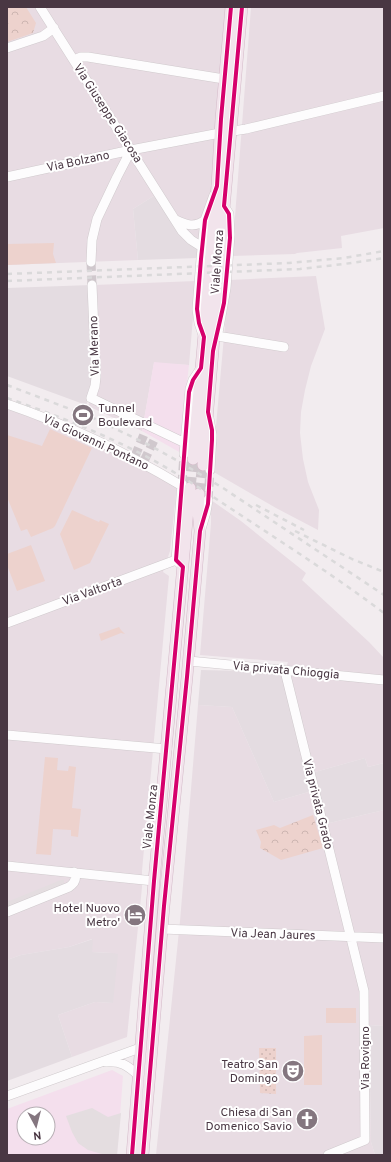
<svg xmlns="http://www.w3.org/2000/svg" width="391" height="1162" viewBox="0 0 391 1162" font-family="Overpass,sans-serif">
<defs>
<pattern id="park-crowns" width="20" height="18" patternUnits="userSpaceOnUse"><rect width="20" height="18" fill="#edd2cd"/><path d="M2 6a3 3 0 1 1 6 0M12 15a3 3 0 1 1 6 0" fill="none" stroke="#cdb5b1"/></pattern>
<pattern id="garden-dots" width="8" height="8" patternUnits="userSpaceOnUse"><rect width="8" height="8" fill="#edd2cd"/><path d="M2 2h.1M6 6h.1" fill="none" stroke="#cdb5b1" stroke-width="1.8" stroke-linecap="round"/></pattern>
</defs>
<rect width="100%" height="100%" fill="#f2ecef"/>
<path fill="#e8dce3" d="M 7,7 L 229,7 L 213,186 L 199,244 L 190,238 L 160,192 L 133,209 L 138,260 L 7,265 Z
M 251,7 L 384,7 L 384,228 L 341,236 L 342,248 L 297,253 L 295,254 L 232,256 Z
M 316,276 L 325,329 L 311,366 L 305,390 L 301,412 L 300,433 L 303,459 L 308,482 L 319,510 L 318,530 L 276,508 L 212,471 L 229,280 Z
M 196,281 L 189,365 L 154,363 L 142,431 L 88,406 L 97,386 L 94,285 Z
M 7,409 L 43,422 L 97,445 L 177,486 L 170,551 L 163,572 L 169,576 L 142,871 L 142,887 L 127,1037 L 72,1057 L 58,1015 L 95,1002 L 113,1003 L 112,953 L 92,952 L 92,939 L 69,947 L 21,955 L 7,960 Z
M 211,500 L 241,521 L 306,573 L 302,580 L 369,642 L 384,658 L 384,763 L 368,767 L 365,758 L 308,774 L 284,672 L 288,662 L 200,655 L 211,523 Z
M 198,705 L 232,707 L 274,802 L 312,791 L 321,825 L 384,810 L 384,1026 L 369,1025 L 371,1142 L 375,1155 L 156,1155 L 180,921 Z"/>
<path fill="#f4dfed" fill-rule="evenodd" d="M 154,362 L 189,365 L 183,418 L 181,453 L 142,431 Z
M 112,1070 L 123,1076 L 117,1155 L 7,1155 L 7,1109 ZM 24,1114 L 48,1114 L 48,1138 L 24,1138 Z"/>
<path fill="#e4dce1" d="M 160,192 L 181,226 L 199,244 L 198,258 L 138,260 L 133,209 Z
M 91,285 L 94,385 L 86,405 L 7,376 L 7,288 Z
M 201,670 L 284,672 L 308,774 L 365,758 L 368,767 L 384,763 L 384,810 L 321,825 L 312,791 L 274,802 L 232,707 L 198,705 Z
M 93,939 L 92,952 L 112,953 L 118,954 L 113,1003 L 95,1002 L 58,1015 L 72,1057 L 7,1081 L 7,960 L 21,955 L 69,947 Z
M 369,1025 L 384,1026 L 384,1155 L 375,1155 L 371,1142 Z"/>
<path fill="#edd2cd" d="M 54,243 L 53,254 L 56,263 L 7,265 L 7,244 Z
M 50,429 L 92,448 L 55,526 L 53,528 L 31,537 L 27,529 L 21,531 L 7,497 L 7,435 L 42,446 Z
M 72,510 L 99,522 L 100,520 L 109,524 L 90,563 L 74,570 L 60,534 Z
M 31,545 L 45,581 L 17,591 L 7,565 L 7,554 Z
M 119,627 L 121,630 L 125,634 L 121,633 L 101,641 L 99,634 Z
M 45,757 L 58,758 L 57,770 L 68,771 L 69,766 L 76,767 L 72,808 L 81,809 L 78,837 L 71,836 L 71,830 L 53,829 L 51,855 L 36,854 Z
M 326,1008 L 356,1008 L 356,1023 L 326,1023 Z
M 322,1035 L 322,1085 L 304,1085 L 304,1036 Z"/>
<path fill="url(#park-crowns)" d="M 7,7 L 26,7 L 36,23 L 33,33 L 7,42 Z
M 313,815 L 323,848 L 281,860 L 260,848 L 261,842 L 256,830 L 274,825 L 280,828 Z"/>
<path fill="url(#garden-dots)" d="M 259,1048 L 276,1048 L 276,1094 L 260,1093 Z"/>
<path fill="#e4dde0" d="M 61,880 L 64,880 L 64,884 L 7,907 L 7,902 Z
M 92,1108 L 108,1117 L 121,1113 L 117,1155 L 102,1154 L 88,1150 L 78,1143 L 72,1132 L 66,1116 Z"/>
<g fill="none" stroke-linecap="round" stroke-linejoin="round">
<path stroke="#d0c8cd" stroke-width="9" stroke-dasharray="9 4.5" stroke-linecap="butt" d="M 91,262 L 92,285
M 135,456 L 145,432
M 144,461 L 155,438
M 182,484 L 184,454
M 208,500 L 210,470"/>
<path stroke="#d0c8cd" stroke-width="11" stroke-dasharray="11 5.5" stroke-linecap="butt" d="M 190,488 L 193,459
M 199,494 L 203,465"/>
<g stroke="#d0cacd" stroke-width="10">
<path id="minor" d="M 40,7 L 182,231 L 191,240 L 202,247
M 7,48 L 43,36 L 54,28
M 74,60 L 81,57 L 88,57 L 224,79
M 7,177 L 131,150 L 220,133 L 246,129 L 384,96
M 176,220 C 186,225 195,228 205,220
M 91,262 L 92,240 L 97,219 L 117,177 L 131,150
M 92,285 L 96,377 L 95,386 L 91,398 L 185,443
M 218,333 L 226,288 L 230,235 L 229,214 L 224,206
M 203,335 L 199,323 L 197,309 L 201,259 L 205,220 L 214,195
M 217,336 L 284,347
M 7,404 C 68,425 127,453 182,486
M 209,418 L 212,435 L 210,470
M 184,454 L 190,389 L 193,380 L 201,368
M 201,529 L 206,512 L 208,500
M 179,563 L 176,560 L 182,484
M 7,623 L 176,560
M 189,661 L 384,680
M 285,671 L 364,991 L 365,1140 L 328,1155
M 7,735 L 167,749
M 7,866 L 154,881
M 7,912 L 69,887 C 75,883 77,878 74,872
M 162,929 L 384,938
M 106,1062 C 121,1061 127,1065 138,1075
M 7,1096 L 140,1048"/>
</g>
<g stroke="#d4b9c8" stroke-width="12">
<path id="major" d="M 193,459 L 217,186 L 221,119 L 231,7
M 203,465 L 213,351 L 217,287 L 242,7
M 132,1155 L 154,881 L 190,488
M 143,1155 L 164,906 L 187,677 L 200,531 L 198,511 L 199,494"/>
</g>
<use href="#minor" stroke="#fdfcfd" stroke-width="9"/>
<use href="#major" stroke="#f2e4ec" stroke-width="11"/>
<path stroke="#dad9da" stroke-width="2.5" stroke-dasharray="5 5" stroke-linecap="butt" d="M 7,274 L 289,263 L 344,258 L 384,251
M 7,281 L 300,269 L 344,264 L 384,258
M 7,385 L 91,417 L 149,445 L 178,461 L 223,488 L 384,595
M 7,398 C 59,416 112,437 160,464 C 195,484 228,507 262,529 C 303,556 344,583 384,613
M 256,505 L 304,530
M 295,531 L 352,559 L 384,572"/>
<g stroke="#fff" stroke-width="6">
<path id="cycleway" d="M 132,1155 L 154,881 L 183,567 L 176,560 L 189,392 L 193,380 L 201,368 L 204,337 L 199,323 L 197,309 L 201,259 L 205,220 L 217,186 L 221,119 L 231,7
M 143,1155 L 164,906 L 187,677 L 200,531 L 208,504 L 212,440 L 212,430 L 208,412 L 213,351 L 224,303 L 230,238 L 229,214 L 224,206 L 242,7"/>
</g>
<use href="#cycleway" stroke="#d6006c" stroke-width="4"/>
</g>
<defs>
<g id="stadium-disc" transform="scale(1.15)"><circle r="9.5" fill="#84767f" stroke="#fff"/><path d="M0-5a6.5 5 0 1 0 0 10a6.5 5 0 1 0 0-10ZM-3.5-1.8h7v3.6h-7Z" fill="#fff"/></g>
<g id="hotel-disc" transform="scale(1.15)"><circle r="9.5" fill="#84767f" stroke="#fff"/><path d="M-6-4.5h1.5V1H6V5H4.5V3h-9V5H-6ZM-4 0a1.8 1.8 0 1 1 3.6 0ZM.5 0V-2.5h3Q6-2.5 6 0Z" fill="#fff"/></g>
<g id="theatre-disc" transform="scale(1.15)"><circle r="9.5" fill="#84767f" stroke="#fff"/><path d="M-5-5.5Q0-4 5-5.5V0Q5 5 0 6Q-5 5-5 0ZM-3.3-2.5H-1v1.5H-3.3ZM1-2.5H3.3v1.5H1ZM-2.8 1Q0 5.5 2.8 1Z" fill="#fff"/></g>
<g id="church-disc" transform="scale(1.15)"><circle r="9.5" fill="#84767f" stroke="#fff"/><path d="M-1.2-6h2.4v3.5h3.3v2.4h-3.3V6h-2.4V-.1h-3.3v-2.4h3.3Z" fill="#fff"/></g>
</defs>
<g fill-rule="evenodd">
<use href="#stadium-disc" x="83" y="415"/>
<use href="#hotel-disc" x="135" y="915"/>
<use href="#theatre-disc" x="293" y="1071"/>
<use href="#church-disc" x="307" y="1119"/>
</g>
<g text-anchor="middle" stroke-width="4" stroke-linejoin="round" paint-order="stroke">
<g font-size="12" fill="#493743" stroke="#fff">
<text transform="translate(108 113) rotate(57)" y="4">Via Giuseppe Giacosa</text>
<text transform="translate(78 161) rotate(-12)" y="4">Via Bolzano</text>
<text transform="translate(217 262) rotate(-86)" y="4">Viale Monza</text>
<text transform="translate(94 346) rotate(-92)" y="4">Via Merano</text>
<text transform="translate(96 442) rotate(25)" y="4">Via Giovanni Pontano</text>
<text transform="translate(92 591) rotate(-20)" y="4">Via Valtorta</text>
<text transform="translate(286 670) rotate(5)" y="4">Via privata Chioggia</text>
<text transform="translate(318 804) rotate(76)" y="4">Via privata Grado</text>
<text transform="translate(150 817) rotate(-84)" y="4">Viale Monza</text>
<text transform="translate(273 934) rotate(2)" y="4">Via Jean Jaures</text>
<text transform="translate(365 1058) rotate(-90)" y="4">Via Rovigno</text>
</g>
<g font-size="12" fill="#493743" stroke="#fff" text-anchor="end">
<text x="98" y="412" text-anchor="start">Tunnel<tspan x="98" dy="14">Boulevard</tspan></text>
<text x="120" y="912">Hotel Nuovo<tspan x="120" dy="14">Metro'</tspan></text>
<text x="278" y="1068">Teatro San<tspan x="278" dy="14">Domingo</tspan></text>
<text x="292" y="1116">Chiesa di San<tspan x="292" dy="14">Domenico Savio</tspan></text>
</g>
</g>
<rect width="391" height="1162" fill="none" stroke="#493743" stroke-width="16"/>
<g transform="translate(36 1126) rotate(173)"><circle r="19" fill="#ffffff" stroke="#b6afb4"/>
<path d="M0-3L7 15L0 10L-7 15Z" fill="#84767f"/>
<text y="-6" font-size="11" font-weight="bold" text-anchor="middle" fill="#493743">N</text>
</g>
</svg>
